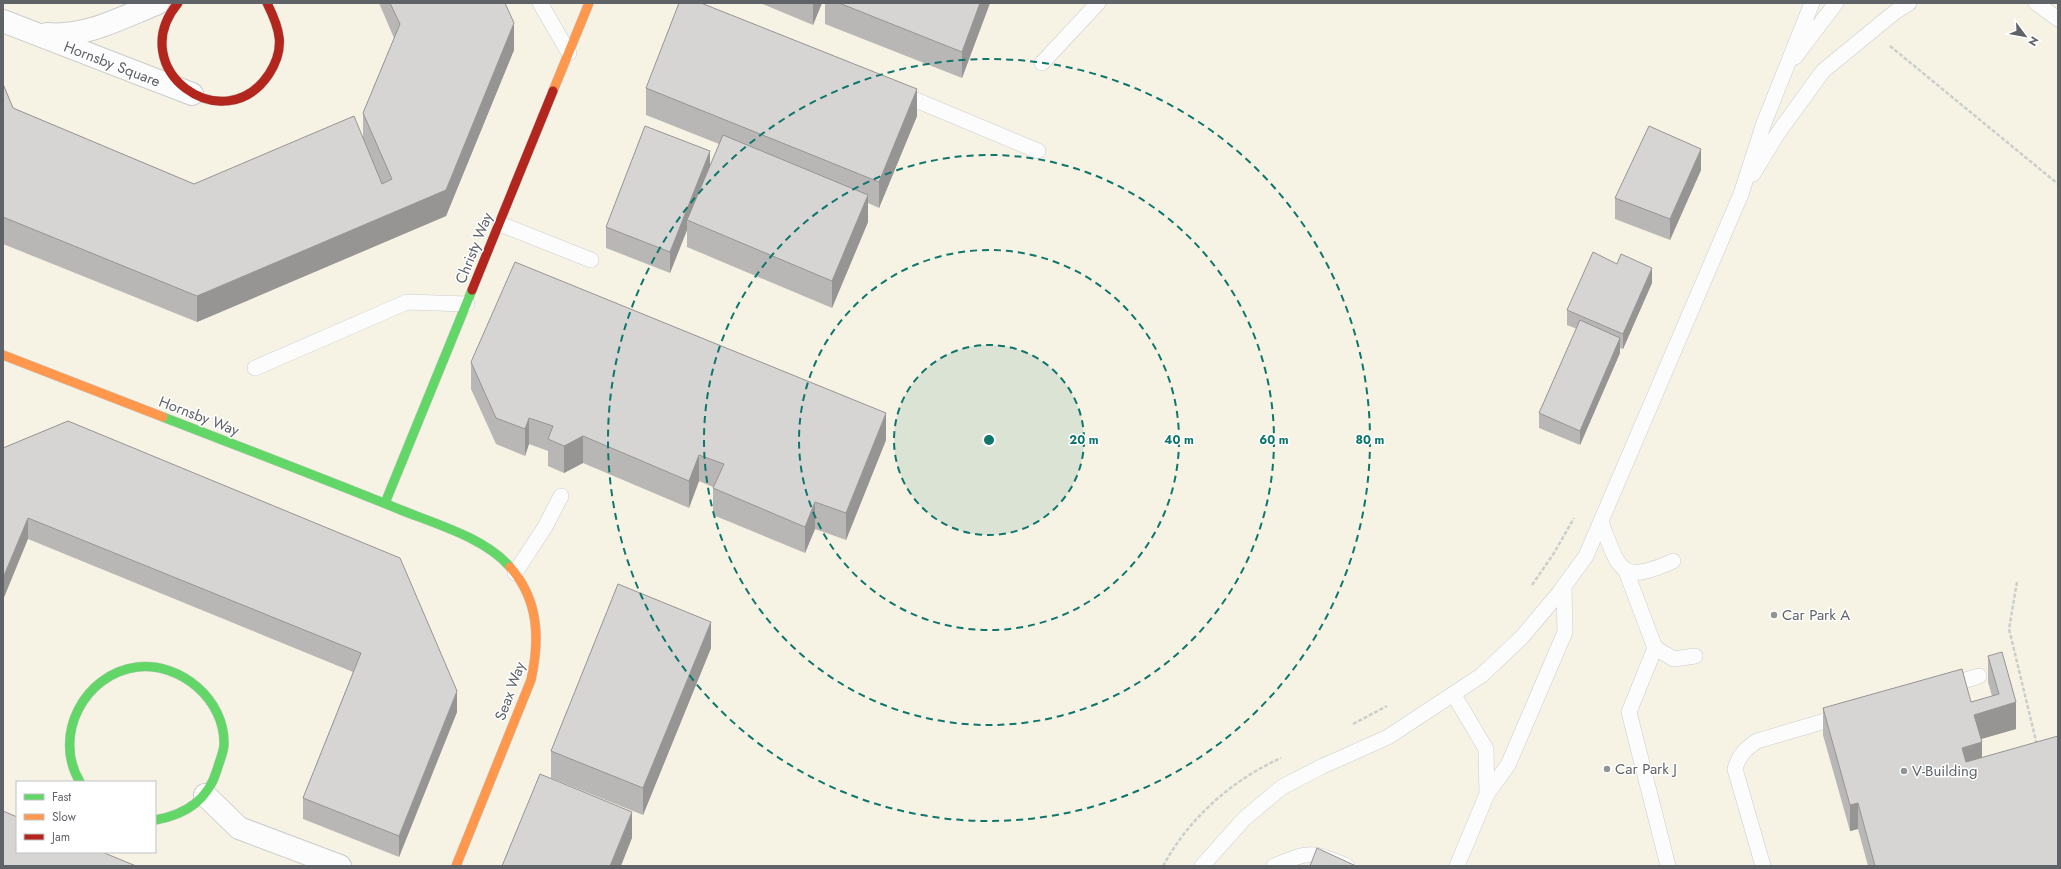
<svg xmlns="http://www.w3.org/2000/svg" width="2061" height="869" viewBox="0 0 2061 869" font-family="Jost,sans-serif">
<rect width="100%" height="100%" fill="#efeeea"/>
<path fill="#f7f3e4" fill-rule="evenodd" d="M 3,3 L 2058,3 L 2058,866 L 3,866 ZM 17,782 L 155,782 L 155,852 L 17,852 Z"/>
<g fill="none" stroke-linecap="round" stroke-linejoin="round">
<g stroke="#cbcccc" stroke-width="16">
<path id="lane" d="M 540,3 L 569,53
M 2036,3 L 2058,19
M 1795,57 L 1836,3
M 1042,63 L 1098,3
M 899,93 L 1038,151
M 1753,174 L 1778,133 L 1823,71 L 1895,12 L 1909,3
M 500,224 L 591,260
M 255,368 L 407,302 L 467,304
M 1601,522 C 1619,568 1619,586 1673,561
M 1626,571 L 1655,648 L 1674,659 L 1695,656
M 515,573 L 545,527 L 561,496
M 1655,648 L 1629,712 L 1668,866
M 1946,686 L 1979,676
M 1454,695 L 1486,749 L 1487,794 L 1457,866
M 1487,794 L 1508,765 L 1565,632 L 1564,588
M 1202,866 L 1244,819 L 1282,787 L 1323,766 L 1388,737 L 1482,675 L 1522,637 L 1559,593 L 1586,556 L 1741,194 L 1764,123 L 1812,3
M 1274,866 C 1309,851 1312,851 1347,866
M 1763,866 L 1735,769 C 1739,755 1745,749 1757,741 L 1842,716"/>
</g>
<g stroke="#cbcccc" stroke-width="24">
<path id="street" d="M 3,21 L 192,94
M 47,34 C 85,38 123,17 158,3
M 205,795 L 239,828 L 340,866"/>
</g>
<g stroke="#cacacb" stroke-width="10">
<path id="fast" d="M 163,417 C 243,448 322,478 401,510 C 436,524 485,538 510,567
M 385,503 L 472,290
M 80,782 C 52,736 84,674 137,667 C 181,662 225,700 224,744 C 224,752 219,762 217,770 C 208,800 185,815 155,820"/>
</g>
<g stroke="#cacacb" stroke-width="10">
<path id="slow" d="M 553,91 L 589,3
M 3,355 L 163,417
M 456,866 L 531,680 C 540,639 539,600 510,567"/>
</g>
<g stroke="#cacacb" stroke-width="10">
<path id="jam" d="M 178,3 C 123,69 224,142 269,74 C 286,48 280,29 267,3
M 472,290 L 553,91"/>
</g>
<path stroke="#cacfcc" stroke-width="2.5" stroke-dasharray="4 2" stroke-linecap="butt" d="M 1890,46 L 2058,184
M 2017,582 L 2009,629 L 2037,745
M 1532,585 L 1554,553 L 1574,518
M 1353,724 L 1387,706
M 1163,866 C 1189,818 1232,780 1281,758"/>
<use href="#lane" stroke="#fdfcfc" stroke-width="15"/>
<use href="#street" stroke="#fdfcfc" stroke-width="22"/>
<use href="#fast" stroke="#63d668" stroke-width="9"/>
<use href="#slow" stroke="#ff974d" stroke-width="9"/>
<use href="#jam" stroke="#b3261e" stroke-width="9"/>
</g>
<path fill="#b8b7b5" d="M 379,3 L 505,3 L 514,50 L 446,216 L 197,322 L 3,244 L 3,84 L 13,108 L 194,184 L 363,138 L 363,113 L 394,38 Z
M 760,3 L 822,3 L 813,25 Z
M 825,3 L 990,3 L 962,78 L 825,24 Z
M 646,88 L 917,116 L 879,208 L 868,203 L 868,222 L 832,308 L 687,247 L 687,230 L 670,273 L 606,248 L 606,227 L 710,167 L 719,144 L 646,115 Z
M 1701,170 L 1670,240 L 1615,219 L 1615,198 Z
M 1652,283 L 1623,349 L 1620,348 L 1620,353 L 1580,445 L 1539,428 L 1539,413 L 1577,329 L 1567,325 L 1567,310 Z
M 471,362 L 886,440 L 846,540 L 815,529 L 805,553 L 713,515 L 713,487 L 699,481 L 689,508 L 583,463 L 564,473 L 548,466 L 548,451 L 529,444 L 525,456 L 496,444 L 471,389 Z
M 68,421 L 457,712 L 399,857 L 303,819 L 303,798 L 353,672 L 28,539 L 3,448 Z
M 711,648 L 643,815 L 551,778 L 551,751 Z
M 1988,656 L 2016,729 L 1981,739 L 1982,757 L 2058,866 L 1868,866 L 1858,829 L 1850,831 L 1823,735 L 1823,708 L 1971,702 L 1992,696 L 1988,682 Z"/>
<path fill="#969594" d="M 813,3 L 822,3 L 813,25 Z
M 980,3 L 990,3 L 962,78 L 962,52 Z
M 514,23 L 514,50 L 446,216 L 197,322 L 197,296 L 446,190 Z
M 917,89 L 917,116 L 879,208 L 879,182 Z
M 1701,149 L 1701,170 L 1670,240 L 1670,219 Z
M 710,151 L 710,172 L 687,220 L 687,230 L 670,273 L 670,252 Z
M 868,195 L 868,222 L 832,308 L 832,281 Z
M 1652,268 L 1652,283 L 1623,349 L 1623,334 Z
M 1620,338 L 1620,353 L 1580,445 L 1580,431 Z
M 886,413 L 886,440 L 846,540 L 846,513 Z
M 529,418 L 529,444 L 525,456 L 525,429 Z
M 583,436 L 583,463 L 564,473 L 564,446 Z
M 699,455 L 699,481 L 689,508 L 689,481 Z
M 815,502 L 815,529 L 805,553 L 805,527 Z
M 28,518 L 28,539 L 3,600 L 3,578 Z
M 711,622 L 711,648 L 643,815 L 643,788 Z
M 457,691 L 457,712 L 399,857 L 399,836 Z
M 2016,702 L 2016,729 L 1974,741 L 1974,715 Z
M 1982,742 L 1982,769 L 1962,774 L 1962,748 Z
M 1858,803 L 1858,829 L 1850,831 L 1850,805 Z
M 632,812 L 632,838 L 621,866 L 610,866 Z"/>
<path fill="#d6d5d3" stroke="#969594" d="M 390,3 L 505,3 L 514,23 L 446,190 L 197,296 L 3,217 L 3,84 L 13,108 L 194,184 L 354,116 L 382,184 L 392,179 L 363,113 L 400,24 Z
M 679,3 L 701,3 L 917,89 L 879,182 L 646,88 Z
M 839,3 L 980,3 L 962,52 Z
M 645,126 L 710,151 L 670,252 L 606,227 Z
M 1649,126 L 1701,149 L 1670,219 L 1615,198 Z
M 723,135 L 868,195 L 832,281 L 687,220 Z
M 1593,252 L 1617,264 L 1621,254 L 1652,268 L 1623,334 L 1567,310 Z
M 515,262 L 886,413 L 846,513 L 815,502 L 805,527 L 713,488 L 724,464 L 699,455 L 689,481 L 583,436 L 564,446 L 548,439 L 553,426 L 529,418 L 525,429 L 496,418 L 471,362 Z
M 1580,320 L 1620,338 L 1580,431 L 1539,413 Z
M 68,421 L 400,558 L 457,691 L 399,836 L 303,798 L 361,653 L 28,518 L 3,578 L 3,448 Z
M 618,584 L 711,622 L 643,788 L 551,751 Z
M 2002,652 L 2016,702 L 1974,715 L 1982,742 L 1962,748 L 1966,762 L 2058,736 L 2058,866 L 1875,866 L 1858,803 L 1850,805 L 1823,708 L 1962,669 L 1971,702 L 1999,694 L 1988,656 Z
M 540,774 L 632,812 L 610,866 L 502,866 Z
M 3,811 L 17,817 L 17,852 L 102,852 L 136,866 L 3,866 Z
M 1317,848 L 1356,866 L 1310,866 Z"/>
<circle cx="989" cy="440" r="95" fill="#0f766e" fill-opacity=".12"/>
<g fill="none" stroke="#0f766e" stroke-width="2" stroke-dasharray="7 5">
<circle cx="989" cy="440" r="95"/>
<circle cx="989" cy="440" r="190"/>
<circle cx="989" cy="440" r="285"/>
<circle cx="989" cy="440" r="381"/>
</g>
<g fill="#919496" stroke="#fff" stroke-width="1.5">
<circle cx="1774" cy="615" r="4"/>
<circle cx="1607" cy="769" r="4"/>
<circle cx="1904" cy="771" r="4"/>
</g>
<g text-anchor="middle" stroke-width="3" stroke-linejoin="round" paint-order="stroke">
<g font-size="15" fill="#5f6368" stroke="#fff">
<text transform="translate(112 64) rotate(21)" y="5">Hornsby Square</text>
<text transform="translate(474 248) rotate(-68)" y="5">Christy Way</text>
<text transform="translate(199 416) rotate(21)" y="5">Hornsby Way</text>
<text transform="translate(510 691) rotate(-70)" y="5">Seax Way</text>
</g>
<g font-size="15" fill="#5f6368" stroke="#fff" text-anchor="start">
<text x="1782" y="620">Car Park A</text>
<text x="1615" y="774">Car Park J</text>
<text x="1912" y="776">V-Building</text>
</g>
</g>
<circle cx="989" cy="440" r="6" fill="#0f766e" stroke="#fff" stroke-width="2"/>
<g font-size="12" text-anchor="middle" font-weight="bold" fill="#0f766e" stroke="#fff" stroke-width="3" stroke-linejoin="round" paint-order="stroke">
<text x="1084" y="444">20 m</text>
<text x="1179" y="444">40 m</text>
<text x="1274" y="444">60 m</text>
<text x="1370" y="444">80 m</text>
</g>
<rect width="2061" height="869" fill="none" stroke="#5f6368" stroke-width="8"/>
<rect x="16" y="781" width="140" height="72" fill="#ffffff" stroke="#bfc1c3"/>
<rect x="24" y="794" width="20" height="6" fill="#63d668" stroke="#bfc1c3"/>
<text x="52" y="801" font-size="12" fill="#5f6368">Fast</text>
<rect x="24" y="814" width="20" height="6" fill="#ff974d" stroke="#bfc1c3"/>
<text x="52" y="821" font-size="12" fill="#5f6368">Slow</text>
<rect x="24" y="834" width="20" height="6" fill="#b3261e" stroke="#bfc1c3"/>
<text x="52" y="841" font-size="12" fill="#5f6368">Jam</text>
<g transform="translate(2025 36) rotate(122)" stroke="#ffffff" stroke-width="3" paint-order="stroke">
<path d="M0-3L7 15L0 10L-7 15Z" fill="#5f6368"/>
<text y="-6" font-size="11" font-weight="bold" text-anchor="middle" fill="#5f6368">N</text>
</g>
</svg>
